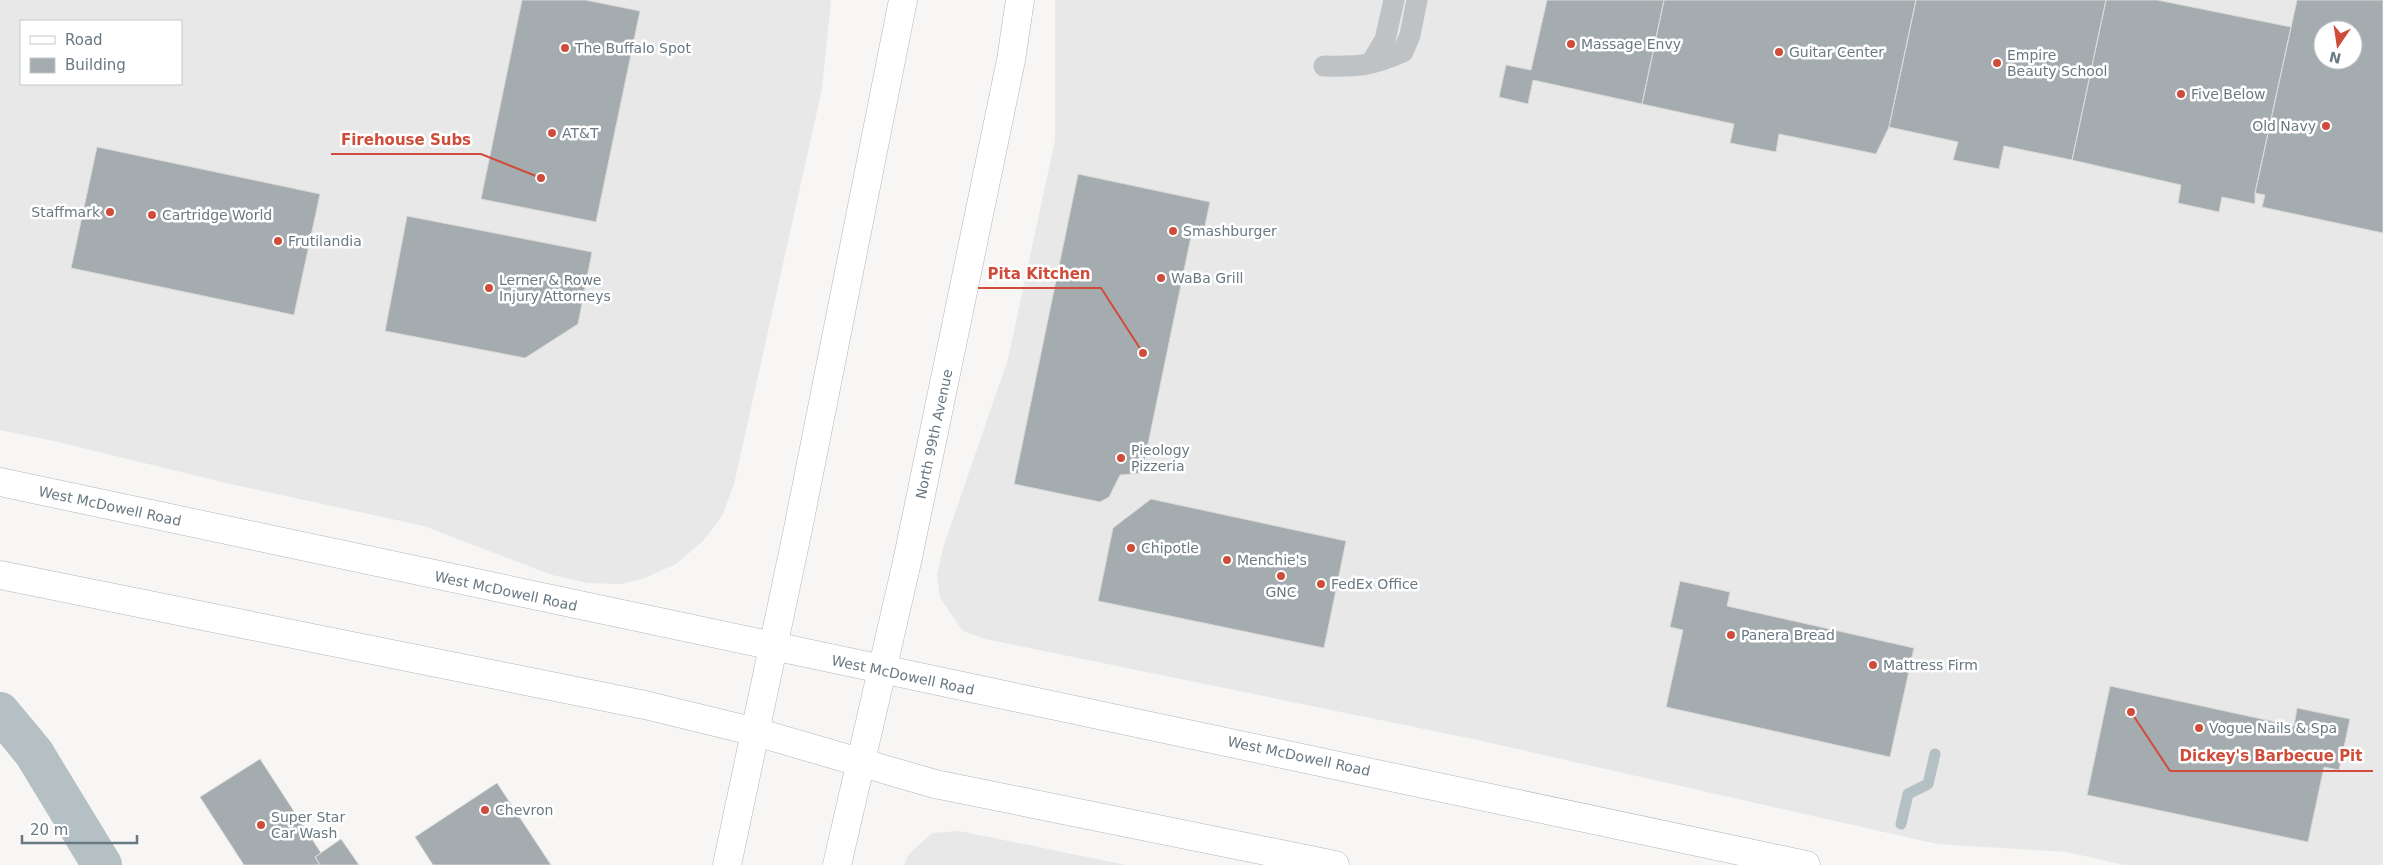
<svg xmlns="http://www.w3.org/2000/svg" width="2383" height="865" viewBox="0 0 2383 865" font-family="'DejaVu Sans',sans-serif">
<rect width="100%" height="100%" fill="#f7f6f4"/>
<path fill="#e7e8e7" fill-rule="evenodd" d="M 0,0 L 831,0 L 822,89 L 734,484 L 722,516 L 703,541 L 676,564 L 642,579 L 620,584 L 588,583 L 552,575 L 424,526 L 226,483 L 54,441 L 0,430 ZM 21,21 L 181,21 L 181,84 L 21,84 Z
M 1055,0 L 2383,0 L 2383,865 L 2124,865 L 2067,852 L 1937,844 L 1473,739 L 985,639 L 963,631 L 940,598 L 937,574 L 943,548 L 1008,359 L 1055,140 ZM 2323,30 L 2353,30 L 2353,60 L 2323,60 Z
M 959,831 L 1126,865 L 904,865 L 909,854 L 932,833 Z"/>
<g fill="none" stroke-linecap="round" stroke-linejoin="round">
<path stroke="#b4c0c3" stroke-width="11" d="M 1901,824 L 1908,794 L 1928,784 L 1935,754"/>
<path stroke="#b4c0c3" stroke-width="40" d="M 0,712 L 34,753 L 102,865"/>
</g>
<path fill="#a4acb0" stroke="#d8d8d6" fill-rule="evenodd" d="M 522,0 L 585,0 L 640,11 L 596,222 L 481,199 Z
M 1547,0 L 1664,0 L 1642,104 L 1533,80 L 1528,104 L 1499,97 L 1506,65 L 1531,70 Z
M 1664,0 L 1916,0 L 1889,127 L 1876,154 L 1779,134 L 1776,152 L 1730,143 L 1734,124 L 1642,104 Z
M 1916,0 L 2106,0 L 2072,160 L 2004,146 L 1999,169 L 1953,160 L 1958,142 L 1889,127 Z
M 2106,0 L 2157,0 L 2291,27 L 2255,193 L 2255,204 L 2222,197 L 2219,212 L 2178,203 L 2181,185 L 2072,160 Z
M 2297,0 L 2383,0 L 2383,233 L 2262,207 L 2265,195 L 2255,193 ZM 2323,30 L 2353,30 L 2353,60 L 2323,60 Z
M 97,147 L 320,194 L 294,315 L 71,268 Z
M 1078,174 L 1210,202 L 1204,230 L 1193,227 L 1142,473 L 1120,475 L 1109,497 L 1100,502 L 1014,484 Z
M 407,216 L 592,252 L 578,324 L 525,358 L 385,331 Z
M 1151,499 L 1346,541 L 1324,648 L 1098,601 L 1113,528 Z
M 1680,581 L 1730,592 L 1727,606 L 1914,648 L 1890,757 L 1666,707 L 1683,630 L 1670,627 Z
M 2110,686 L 2294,726 L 2297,708 L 2350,719 L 2339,770 L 2324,767 L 2308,842 L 2087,795 Z
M 260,759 L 321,853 L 315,857 L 320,865 L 244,865 L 200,797 Z
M 497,783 L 551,865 L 433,865 L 415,837 Z
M 341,839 L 359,865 L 320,865 L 315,857 Z"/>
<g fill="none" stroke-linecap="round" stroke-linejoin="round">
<g stroke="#b1b6ba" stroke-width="29">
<path id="secondary" d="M 727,865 L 798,529 L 903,0
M 837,865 L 907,562 L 1011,60 L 1020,0"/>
</g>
<g stroke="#b0b5b8" stroke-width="29">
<path id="primary" d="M 0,482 C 601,612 1204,736 1806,865
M 0,575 L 645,705 L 756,732 L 935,784 L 1335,865"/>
</g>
<path stroke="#bec2c5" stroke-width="21" d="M 1371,63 L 1385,40 L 1394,0
M 1324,66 C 1358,67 1371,66 1403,52 L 1410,35 L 1417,0"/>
<use href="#secondary" stroke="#fff" stroke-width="28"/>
<use href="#primary" stroke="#fff" stroke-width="28"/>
</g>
<g fill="#d04c3a" stroke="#fff" stroke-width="2">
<circle cx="1571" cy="44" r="5"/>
<circle cx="565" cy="48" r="5"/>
<circle cx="1779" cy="52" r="5"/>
<circle cx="1997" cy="63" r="5"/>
<circle cx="2181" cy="94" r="5"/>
<circle cx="2326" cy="126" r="5"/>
<circle cx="552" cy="133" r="5"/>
<circle cx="110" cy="212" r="5"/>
<circle cx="152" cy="215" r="5"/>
<circle cx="1173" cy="231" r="5"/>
<circle cx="278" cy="241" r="5"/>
<circle cx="1161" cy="278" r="5"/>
<circle cx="489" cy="288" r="5"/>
<circle cx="1121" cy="458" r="5"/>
<circle cx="1131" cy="548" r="5"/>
<circle cx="1227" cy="560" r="5"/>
<circle cx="1281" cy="576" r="5"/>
<circle cx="1321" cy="584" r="5"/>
<circle cx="1731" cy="635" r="5"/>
<circle cx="1873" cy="665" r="5"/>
<circle cx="2199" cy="728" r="5"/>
<circle cx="485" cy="810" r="5"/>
<circle cx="261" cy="825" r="5"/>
</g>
<g text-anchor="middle" stroke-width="5" stroke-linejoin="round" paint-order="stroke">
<g font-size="14" fill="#697982" stroke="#fff" text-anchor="start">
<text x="1581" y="49">Massage Envy</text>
<text x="575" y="53">The Buffalo Spot</text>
<text x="1789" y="57">Guitar Center</text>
<text x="2007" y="60">Empire<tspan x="2007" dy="16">Beauty School</tspan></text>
<text x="2191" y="99">Five Below</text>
<text x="2316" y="131" text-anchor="end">Old Navy</text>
<text x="562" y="138">AT&amp;T</text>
<text x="100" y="217" text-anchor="end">Staffmark</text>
<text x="162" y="220">Cartridge World</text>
<text x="1183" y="236">Smashburger</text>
<text x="288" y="246">Frutilandia</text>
<text x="1171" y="283">WaBa Grill</text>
<text x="499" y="285">Lerner &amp; Rowe<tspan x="499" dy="16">Injury Attorneys</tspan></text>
<text x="1131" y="455">Pieology<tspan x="1131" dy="16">Pizzeria</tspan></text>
<text x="1141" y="553">Chipotle</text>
<text x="1237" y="565">Menchie's</text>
<text x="1331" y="589">FedEx Office</text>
<text x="1281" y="597" text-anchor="middle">GNC</text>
<text x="1741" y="640">Panera Bread</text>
<text x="1883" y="670">Mattress Firm</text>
<text x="2209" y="733">Vogue Nails &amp; Spa</text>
<text x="495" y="815">Chevron</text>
<text x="271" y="822">Super Star<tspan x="271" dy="16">Car Wash</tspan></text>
</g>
<g font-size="14" fill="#697982" stroke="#fff">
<text transform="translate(934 434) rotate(-78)" y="5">North 99th Avenue</text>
<text transform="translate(110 506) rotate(12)" y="5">West McDowell Road</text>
<text transform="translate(506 591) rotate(12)" y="5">West McDowell Road</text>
<text transform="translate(903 675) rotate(12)" y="5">West McDowell Road</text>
<text transform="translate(1299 756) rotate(12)" y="5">West McDowell Road</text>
</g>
</g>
<path fill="none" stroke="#d04c3a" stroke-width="2" d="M541 178L481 154H331M1143 353L1101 288H978M2131 712L2170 771H2373"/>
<g fill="#d04c3a" stroke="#fff" stroke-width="2">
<circle cx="541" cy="178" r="5"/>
<circle cx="1143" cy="353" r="5"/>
<circle cx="2131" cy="712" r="5"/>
</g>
<g font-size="15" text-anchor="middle" font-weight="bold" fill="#d04c3a" stroke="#fff" stroke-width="5" stroke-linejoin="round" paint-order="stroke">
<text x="406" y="145">Firehouse Subs</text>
<text x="1039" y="279">Pita Kitchen</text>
<text x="2271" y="761">Dickey's Barbecue Pit</text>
</g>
<rect x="20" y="20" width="162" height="65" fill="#ffffff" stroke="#c3c9cd"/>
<rect x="30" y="36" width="25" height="8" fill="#ffffff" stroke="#c3c9cd"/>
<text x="65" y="45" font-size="15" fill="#697982">Road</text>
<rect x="30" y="58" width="25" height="15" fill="#a4acb0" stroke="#c3c9cd"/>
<text x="65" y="70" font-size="15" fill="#697982">Building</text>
<g transform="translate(2338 45) rotate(193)"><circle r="24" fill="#ffffff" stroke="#c3c9cd"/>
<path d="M0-4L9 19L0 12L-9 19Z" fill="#d04c3a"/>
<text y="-8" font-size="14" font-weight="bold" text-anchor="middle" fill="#697982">N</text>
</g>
<path d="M22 835v8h115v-8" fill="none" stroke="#697982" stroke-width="2.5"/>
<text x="30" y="835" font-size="15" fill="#697982" stroke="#ffffff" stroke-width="4" paint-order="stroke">20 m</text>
</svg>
